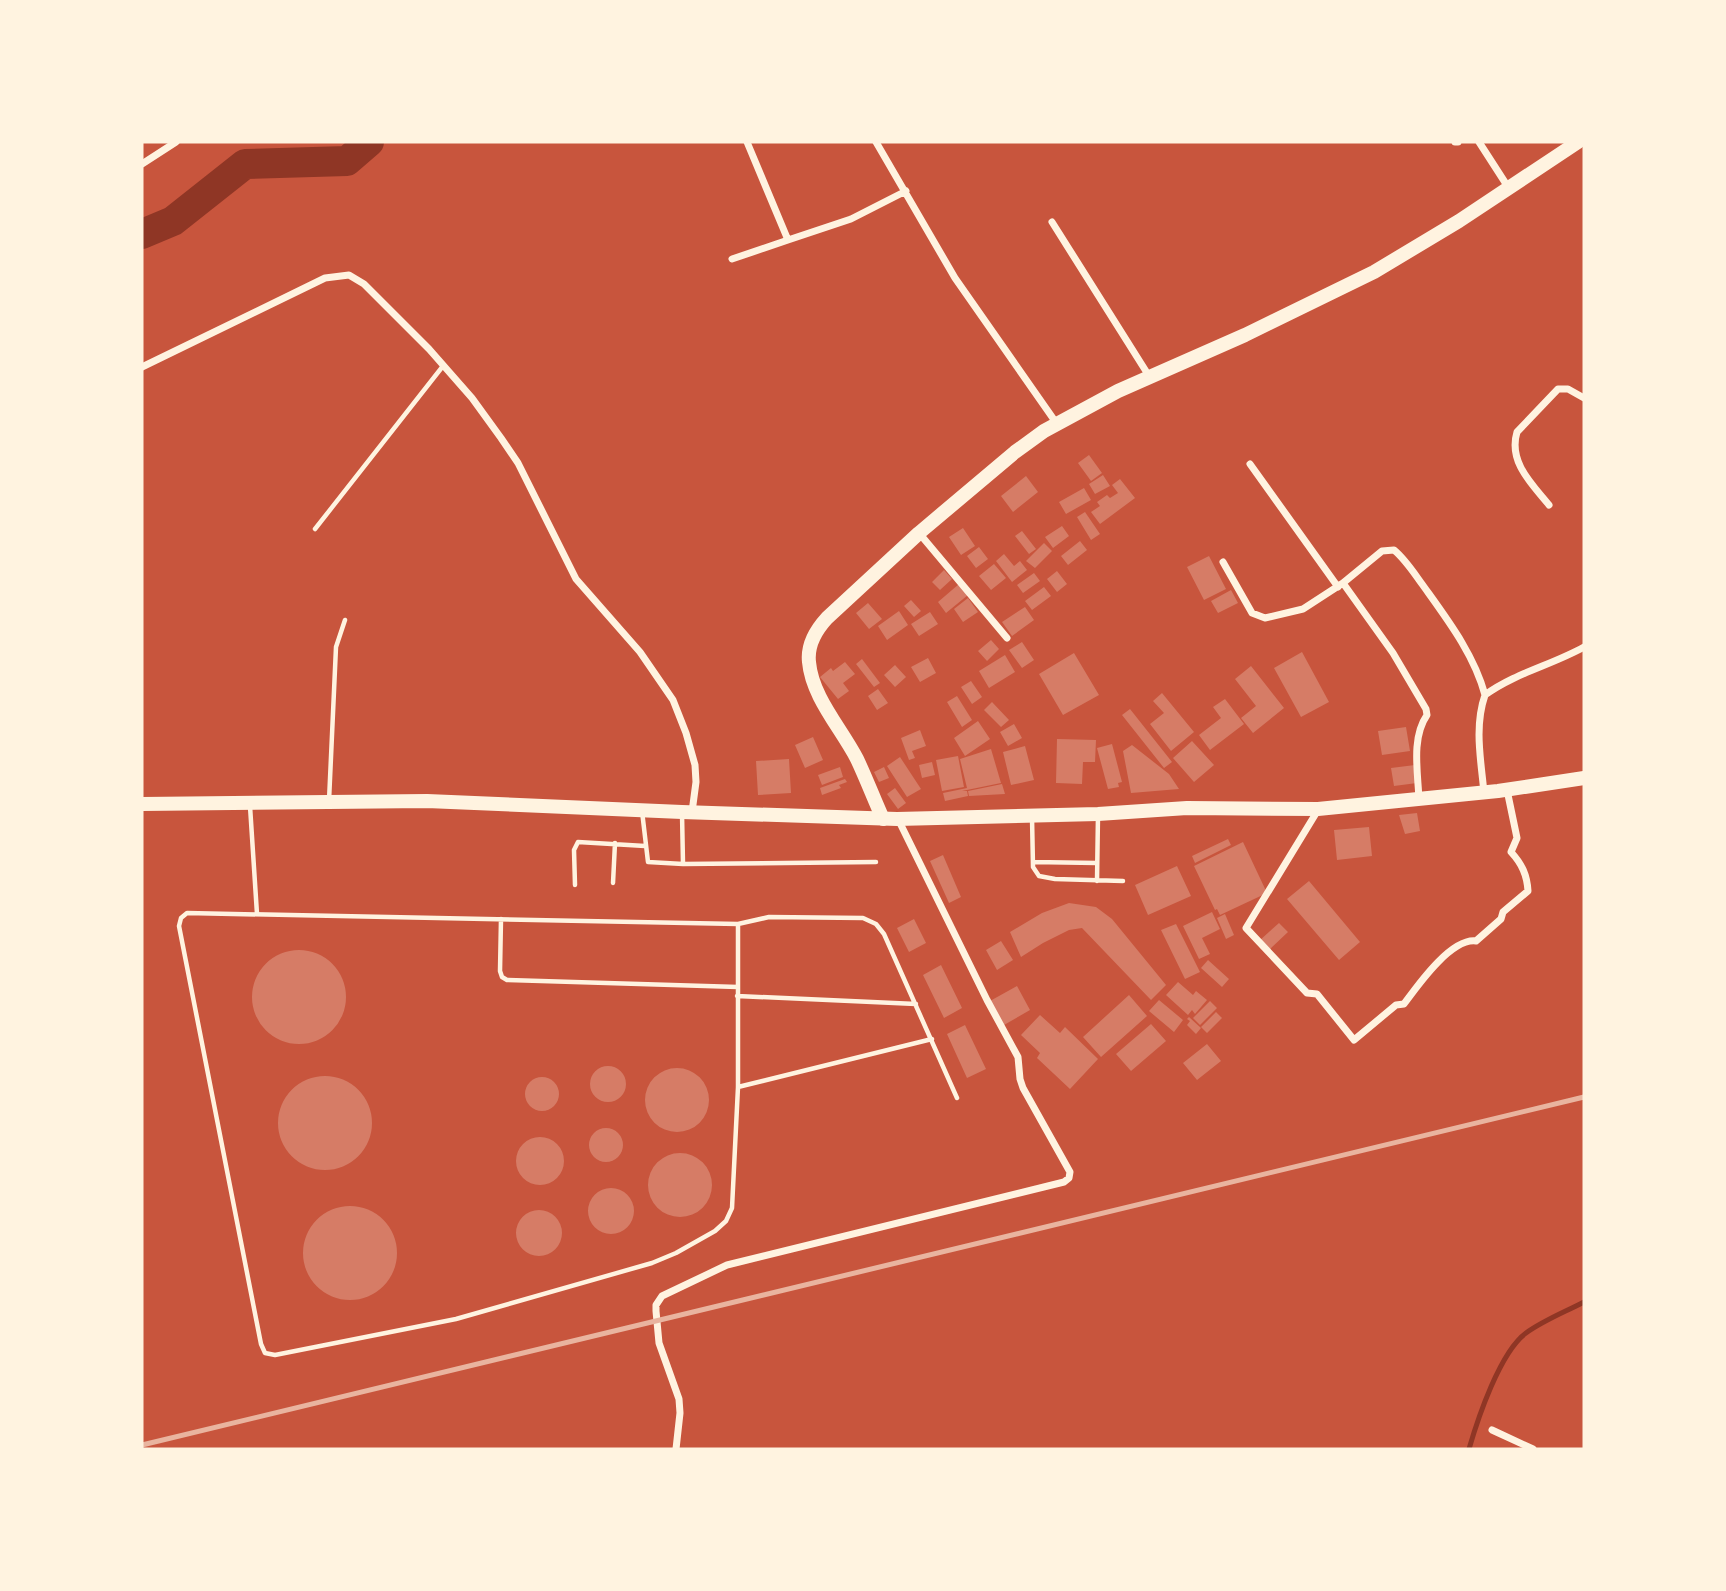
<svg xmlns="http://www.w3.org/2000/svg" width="1726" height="1591" viewBox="0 0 1726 1591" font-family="Arial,sans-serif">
<rect width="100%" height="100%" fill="#c8553d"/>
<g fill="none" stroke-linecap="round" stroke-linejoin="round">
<path stroke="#8f3625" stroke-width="5" d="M 1469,1449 C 1478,1418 1500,1352 1526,1333 C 1544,1320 1565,1312 1584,1302"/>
<path stroke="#8f3625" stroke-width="30" d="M 142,234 L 173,221 L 245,164 L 347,161 L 369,142"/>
</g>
<path fill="#d67c66" d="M 1089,455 L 1102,473 L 1091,481 L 1078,463 Z
M 1103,475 L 1110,486 L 1095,494 L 1089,484 Z
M 1026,476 L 1038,492 L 1013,512 L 1001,496 Z
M 1120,479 L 1135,498 L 1100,524 L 1091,512 L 1100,506 L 1097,502 L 1107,495 L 1110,498 L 1118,493 L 1112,485 Z
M 1084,488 L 1091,500 L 1066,514 L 1059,502 Z
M 1085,512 L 1100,534 L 1091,540 L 1077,517 Z
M 1062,526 L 1069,536 L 1053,548 L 1045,537 Z
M 963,528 L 975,546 L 961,555 L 949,537 Z
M 1022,531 L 1036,549 L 1029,554 L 1015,536 Z
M 1080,541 L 1087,550 L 1068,565 L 1061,556 Z
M 1044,543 L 1052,551 L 1035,568 L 1026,561 Z
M 979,547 L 988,559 L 976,568 L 967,556 Z
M 1004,554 L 1014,566 L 1020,561 L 1027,570 L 1012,582 L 996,561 Z
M 1209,556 L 1226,589 L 1204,600 L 1187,567 Z
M 994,564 L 1006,578 L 991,590 L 979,576 Z
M 944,570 L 952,579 L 940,590 L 932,582 Z
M 1057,571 L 1067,584 L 1057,592 L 1047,579 Z
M 1034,573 L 1040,581 L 1023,593 L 1017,585 Z
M 959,584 L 968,595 L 946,613 L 938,602 Z
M 1044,587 L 1051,596 L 1032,610 L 1025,601 Z
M 1231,590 L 1238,603 L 1218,613 L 1211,601 Z
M 968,598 L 978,612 L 963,622 L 954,609 Z
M 911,600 L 921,611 L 914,617 L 904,606 Z
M 868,603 L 882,619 L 869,629 L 856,613 Z
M 1025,607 L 1034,620 L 1012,636 L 1002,622 Z
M 899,611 L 908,625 L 887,640 L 878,626 Z
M 930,612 L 938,624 L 919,636 L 911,624 Z
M 991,640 L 999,649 L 987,661 L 978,651 Z
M 1022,642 L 1034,660 L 1022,668 L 1009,650 Z
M 1302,652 L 1329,702 L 1301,717 L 1274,668 Z
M 1074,653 L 1099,695 L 1063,715 L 1039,674 Z
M 1005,655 L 1015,672 L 989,688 L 979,671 Z
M 928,658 L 936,673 L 920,682 L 911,667 Z
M 862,659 L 880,683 L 874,687 L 856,664 Z
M 845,662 L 855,674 L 843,683 L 849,691 L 838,699 L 820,677 L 831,668 L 833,671 Z
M 895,665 L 906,677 L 895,687 L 884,675 Z
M 1251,666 L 1284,708 L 1253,733 L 1241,718 L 1256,706 L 1235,679 Z
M 971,681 L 982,697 L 972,704 L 961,687 Z
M 878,689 L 888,703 L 877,710 L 868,696 Z
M 1162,693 L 1194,732 L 1171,751 L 1150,724 L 1164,713 L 1153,701 Z
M 957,696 L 972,720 L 962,727 L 947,702 Z
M 1225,699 L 1244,724 L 1210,750 L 1199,735 L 1221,718 L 1213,707 Z
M 992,702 L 1009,720 L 1001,727 L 984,710 Z
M 1130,709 L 1172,762 L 1164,768 L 1122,715 Z
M 978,721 L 990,739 L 965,756 L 954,738 Z
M 1014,724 L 1022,738 L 1008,746 L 1000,732 Z
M 1406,727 L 1410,751 L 1382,755 L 1378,731 Z
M 920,730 L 926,746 L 912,751 L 915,758 L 909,760 L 901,738 Z
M 813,737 L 823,760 L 805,768 L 795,745 Z
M 1057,739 L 1096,740 L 1095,762 L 1083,762 L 1082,784 L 1056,783 Z
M 1192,741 L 1214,765 L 1194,782 L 1173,758 Z
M 1112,744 L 1122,782 L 1118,783 L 1119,787 L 1108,789 L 1097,748 Z
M 1132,745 L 1169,774 L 1179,789 L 1131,793 L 1123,751 Z
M 1025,746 L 1034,780 L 1011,785 L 1003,752 Z
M 991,749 L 1001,783 L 962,791 L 967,791 L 968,796 L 945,801 L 943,793 L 967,788 L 960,759 Z
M 958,756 L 964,787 L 942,791 L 936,760 Z
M 900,757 L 921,789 L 907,797 L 887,766 Z
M 789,759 L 791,793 L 758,795 L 756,761 Z
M 932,762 L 935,775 L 922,778 L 919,765 Z
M 1415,765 L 1417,783 L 1394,786 L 1391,768 Z
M 840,767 L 843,777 L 822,785 L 818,775 Z
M 884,767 L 889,778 L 879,782 L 874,772 Z
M 845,779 L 847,782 L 839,785 L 841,788 L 822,795 L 820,788 Z
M 1002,784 L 1005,794 L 969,796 L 968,791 Z
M 895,788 L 906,803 L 898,809 L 887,794 Z
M 1417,813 L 1420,831 L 1405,834 L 1399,815 Z
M 1369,827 L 1372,856 L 1337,860 L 1334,830 Z
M 1228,839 L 1231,845 L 1195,863 L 1192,856 Z
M 1243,842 L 1267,893 L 1220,915 L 1217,909 L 1215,910 L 1194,866 Z
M 943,855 L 961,897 L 949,903 L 930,861 Z
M 1177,866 L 1191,896 L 1148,915 L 1135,885 Z
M 1309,881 L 1360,942 L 1339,960 L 1287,899 Z
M 1069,903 L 1096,907 L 1112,919 L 1166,985 L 1151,1000 L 1082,928 L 1069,930 L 1043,943 L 1021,957 L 1010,932 L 1042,913 Z
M 1212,912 L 1220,929 L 1202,938 L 1210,954 L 1199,959 L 1183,926 Z
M 1225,914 L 1234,935 L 1226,939 L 1217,918 Z
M 914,919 L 926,943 L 909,952 L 897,928 Z
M 1279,923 L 1288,932 L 1268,951 L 1259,941 Z
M 1176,924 L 1200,972 L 1185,979 L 1161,930 Z
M 1001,941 L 1013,960 L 997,970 L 986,950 Z
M252 997a47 47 0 1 1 94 0a47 47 0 1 1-94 0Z
M 1208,960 L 1229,979 L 1222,987 L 1201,968 Z
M 941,965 L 962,1008 L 944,1018 L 923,975 Z
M 1178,982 L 1193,995 L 1196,991 L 1207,1000 L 1195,1014 L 1192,1010 L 1188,1015 L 1166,995 Z
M 1017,986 L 1030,1010 L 1004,1025 L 990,1001 Z
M 1129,995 L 1147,1016 L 1101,1057 L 1083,1037 Z
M 1159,1000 L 1183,1020 L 1174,1032 L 1149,1011 Z
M 1210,1001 L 1217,1008 L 1200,1025 L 1193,1018 Z
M 1216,1012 L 1222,1018 L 1207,1033 L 1201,1027 Z
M 1040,1015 L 1060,1033 L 1065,1027 L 1098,1059 L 1070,1089 L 1037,1058 L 1040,1053 L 1021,1035 Z
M 1189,1017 L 1201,1028 L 1196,1034 L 1187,1025 L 1190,1021 L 1187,1019 Z
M 1151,1024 L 1166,1041 L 1131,1071 L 1116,1054 Z
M 965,1025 L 986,1069 L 967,1078 L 947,1034 Z
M 1207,1044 L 1221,1061 L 1197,1080 L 1183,1063 Z
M590 1084a18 18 0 1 1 36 0a18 18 0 1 1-36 0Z
M645 1100a32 32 0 1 1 64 0a32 32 0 1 1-64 0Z
M278 1123a47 47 0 1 1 94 0a47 47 0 1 1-94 0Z
M525 1094a17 17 0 1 1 34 0a17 17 0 1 1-34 0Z
M589 1145a17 17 0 1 1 34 0a17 17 0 1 1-34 0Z
M516 1161a24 24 0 1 1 48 0a24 24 0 1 1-48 0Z
M648 1185a32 32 0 1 1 64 0a32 32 0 1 1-64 0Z
M588 1211a23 23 0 1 1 46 0a23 23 0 1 1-46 0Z
M303 1253a47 47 0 1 1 94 0a47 47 0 1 1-94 0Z
M516 1233a23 23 0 1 1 46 0a23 23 0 1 1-46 0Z"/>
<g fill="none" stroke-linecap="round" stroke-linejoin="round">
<path stroke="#fff3e0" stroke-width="4.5" d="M 315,529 L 443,366
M 329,801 L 336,647 L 345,620
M 250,806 L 257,914
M 642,811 L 648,862 L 683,864 L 876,862
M 682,813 L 683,864
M 1032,817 L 1033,867 L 1039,876 L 1055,879 L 1123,881
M 1033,862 L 1097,863
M 1097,881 L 1098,815
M 613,883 L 615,843
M 575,885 L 574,850 L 578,842 L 645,846
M 501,919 L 500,971 L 502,977 L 507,980 L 738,987
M 738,924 L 738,1087 L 732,1208 L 726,1221 L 715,1231 L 676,1253 L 652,1263 L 456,1319 L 275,1355 L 265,1353 L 261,1344 L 179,926 L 181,918 L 187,913 L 738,924 L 769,917 L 863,918 L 876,924 L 884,934 L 957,1098
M 737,996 L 916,1004
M 738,1087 L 932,1039"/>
<path stroke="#fff3e0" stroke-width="7" d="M 876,142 L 955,278 L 1057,424
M 1455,142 L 1458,142
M 1479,142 L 1508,187
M 142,164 L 176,142
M 1052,222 L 1149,376
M 788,240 L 851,219 L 906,191
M 732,259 L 788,240 L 747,142
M 142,367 L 325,278 L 349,275 L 364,284 L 429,349 L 472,398 L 501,438 L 518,463 L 576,579 L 640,652 L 673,700 L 686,733 L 695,765 L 696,782 L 692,812
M 1250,464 L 1338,587
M 1549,505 C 1532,484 1508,462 1517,432 L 1558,389 L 1568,389 L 1584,398
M 919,533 L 1007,638
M 1223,562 L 1252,613 L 1265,618 L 1303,609 L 1343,583 L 1382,551 L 1394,550 C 1405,559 1414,573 1422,584 C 1447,619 1474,654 1485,695
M 1343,583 L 1393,653 L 1426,709 L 1427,715 C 1411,738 1418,773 1419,800
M 1484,793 C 1481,760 1474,727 1485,695 C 1515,673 1552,665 1584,647
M 1318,810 L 1246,928 L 1307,993 L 1317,994 L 1354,1040 L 1396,1005 L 1404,1004 C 1418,985 1451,938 1476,941 L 1501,919 L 1503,912 L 1528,891 C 1527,875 1522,864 1511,852 L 1517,838 L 1507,790
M 1492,1430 L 1533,1449
M 676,1449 L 680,1413 L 679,1399 L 659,1343 L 656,1311 L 656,1305 L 662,1296 L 727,1265 L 1064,1182 L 1069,1178 L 1070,1172 L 1023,1088 L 1020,1079 L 1018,1057 L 987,1000 L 898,819"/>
<path stroke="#fff3e0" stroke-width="14" d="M 883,819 C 874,799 866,778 857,759 C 841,728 812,697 809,662 C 807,644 816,630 827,618 L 919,533 L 1015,452 L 1044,431 L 1118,391 L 1245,335 L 1374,272 L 1459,221 L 1578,142"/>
<path stroke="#fff3e0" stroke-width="14" d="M 142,804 L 427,801 L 682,812 L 897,819 L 1098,814 L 1187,808 L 1318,809 L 1498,791 L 1584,778"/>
<path stroke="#e9b49f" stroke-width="5" d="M 142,1445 L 1584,1097"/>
</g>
<rect width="1726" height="1591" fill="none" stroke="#fff3e0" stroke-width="287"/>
</svg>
